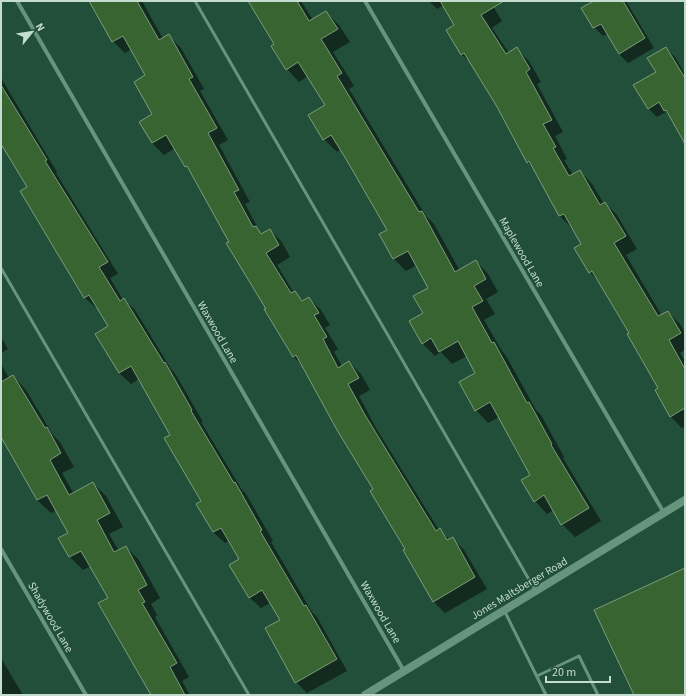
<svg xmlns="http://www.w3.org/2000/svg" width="686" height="696" viewBox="0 0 686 696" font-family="'Source Sans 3',sans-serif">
<rect width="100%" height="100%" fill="#224f3a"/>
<path fill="#0007" d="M 91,1 L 142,1 L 163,39 L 169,36 L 181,48 L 204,89 L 200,91 L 228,140 L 219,145 L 250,202 L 245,204 L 260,232 L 263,234 L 270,230 L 282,242 L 290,257 L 277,265 L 294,293 L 304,301 L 309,298 L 321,310 L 330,325 L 325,328 L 338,349 L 334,352 L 342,366 L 349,362 L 361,374 L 370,390 L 359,396 L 376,428 L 439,530 L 450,540 L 452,538 L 464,550 L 487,589 L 445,613 L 433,601 L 374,489 L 304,367 L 294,357 L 266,310 L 267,309 L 192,172 L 186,166 L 175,148 L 164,155 L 152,143 L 154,114 L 147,76 L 132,49 L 125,53 L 113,41 Z
M 249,1 L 301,1 L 313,20 L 326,12 L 339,25 L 350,42 L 333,52 L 354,86 L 349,89 L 426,216 L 434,224 L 460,271 L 476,261 L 488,274 L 498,292 L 486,299 L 495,314 L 484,320 L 502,351 L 506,356 L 536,410 L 541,415 L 564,457 L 563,458 L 601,521 L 575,537 L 562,524 L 554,510 L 547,514 L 535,501 L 531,476 L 499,417 L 488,423 L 476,410 L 476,374 L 467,356 L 452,364 L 441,352 L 435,356 L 422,343 L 424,314 L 429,288 L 417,265 L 406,271 L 393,258 L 389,230 L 341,149 L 337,152 L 324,139 L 326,106 L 308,76 L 299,82 L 287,69 L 275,44 Z
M 429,1 L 490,1 L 502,21 L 492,28 L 509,53 L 517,49 L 529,61 L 541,82 L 537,84 L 563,132 L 555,136 L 567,159 L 564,160 L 573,175 L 580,171 L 592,184 L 604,204 L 605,203 L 617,215 L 637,249 L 626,255 L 662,316 L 668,312 L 680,324 L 685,333 L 685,350 L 680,353 L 685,361 L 685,427 L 682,428 L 670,416 L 659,389 L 630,334 L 599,282 L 590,272 L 583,244 L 572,228 L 560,216 L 534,168 L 528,162 L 497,105 L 472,64 L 462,55 L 447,31 L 456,25 L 444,5 L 437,9 Z
M 592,1 L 626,1 L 654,48 L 628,63 L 619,54 L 608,34 L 603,36 L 594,27 Z
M 666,48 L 675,57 L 685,74 L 685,142 L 671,117 L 666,112 L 657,117 L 648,108 L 657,73 Z
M 1,78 L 57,172 L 56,173 L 118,274 L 110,278 L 123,300 L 124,299 L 135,310 L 171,369 L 176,375 L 203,422 L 201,422 L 242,490 L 246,494 L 273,541 L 271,542 L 312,612 L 317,617 L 347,671 L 307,693 L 296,682 L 281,620 L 271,602 L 261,608 L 249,597 L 240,559 L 230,540 L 225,543 L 213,532 L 198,504 L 203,501 L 171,435 L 140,378 L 131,384 L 119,373 L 110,326 L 98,307 L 96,308 L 84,297 L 28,187 L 1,142 Z
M 1,337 L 8,349 L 1,353 Z
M 1,364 L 9,378 L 13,376 L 26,390 L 53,435 L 60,442 L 74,467 L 62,473 L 74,494 L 93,483 L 106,496 L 123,527 L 109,534 L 119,551 L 126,547 L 139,560 L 160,598 L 151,604 L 157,615 L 155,617 L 189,677 L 182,681 L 190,695 L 151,695 L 109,598 L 91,566 L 83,570 L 70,557 L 60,538 L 69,533 L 56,510 L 51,513 L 37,500 L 1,436 Z
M 1,658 L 23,695 L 1,695 Z"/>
<path fill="#386432" stroke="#7e9c79" d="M 89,1 L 137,1 L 159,40 L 169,34 L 193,77 L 189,79 L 217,128 L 208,133 L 239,190 L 234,192 L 253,227 L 256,226 L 261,234 L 270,229 L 279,245 L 266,253 L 291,293 L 295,291 L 302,301 L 309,297 L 319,313 L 314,315 L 327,337 L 323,339 L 338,368 L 349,361 L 359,378 L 348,384 L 365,415 L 436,531 L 440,528 L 447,540 L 453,537 L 475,577 L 433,602 L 403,550 L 405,549 L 370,491 L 373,489 L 337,430 L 296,355 L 293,357 L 264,309 L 266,309 L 226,243 L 229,242 L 187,166 L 185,167 L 166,135 L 152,143 L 139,122 L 152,114 L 134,82 L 145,75 L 123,36 L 112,42 Z
M 248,1 L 297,1 L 309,21 L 326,11 L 338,29 L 321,39 L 342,73 L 337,76 L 419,212 L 422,211 L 455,272 L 476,260 L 486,279 L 474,286 L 483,301 L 472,307 L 492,343 L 494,342 L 527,403 L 529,402 L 552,444 L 551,445 L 589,508 L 561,525 L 544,495 L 534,502 L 521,480 L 530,475 L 490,402 L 475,411 L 459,382 L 475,373 L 458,341 L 439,352 L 431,338 L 422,344 L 409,321 L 423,313 L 413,296 L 428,288 L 408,251 L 393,259 L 379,234 L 387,230 L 346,159 L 331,135 L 323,140 L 308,115 L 325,105 L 298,62 L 286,70 L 271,46 L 274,44 Z
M 440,1 L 504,1 L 481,15 L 506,54 L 517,47 L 530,69 L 526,72 L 552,120 L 543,124 L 556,147 L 553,148 L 569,176 L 580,170 L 600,205 L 605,202 L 626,236 L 614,243 L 658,316 L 668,311 L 681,333 L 669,340 L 685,369 L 685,408 L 670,417 L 655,390 L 658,388 L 627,334 L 629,333 L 592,271 L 589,273 L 574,248 L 581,244 L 564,214 L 559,216 L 529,161 L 527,163 L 496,105 L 464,53 L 461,55 L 446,30 L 454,25 Z
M 594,1 L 623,1 L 645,38 L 619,54 L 601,24 L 593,28 L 581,8 Z
M 666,47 L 685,78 L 685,144 L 666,110 L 664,111 L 659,102 L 648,109 L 633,85 L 656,72 L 647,58 Z
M 1,85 L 47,160 L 45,161 L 108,262 L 99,267 L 120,301 L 124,298 L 164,363 L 165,362 L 192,410 L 191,411 L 234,483 L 235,482 L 262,530 L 260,531 L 304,606 L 306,605 L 337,659 L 295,683 L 265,628 L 280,620 L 262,590 L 249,598 L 229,565 L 239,559 L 221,528 L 213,532 L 196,504 L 201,501 L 164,438 L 170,435 L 131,366 L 119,373 L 95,334 L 108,326 L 89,295 L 84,298 L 20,191 L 27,187 L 1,144 Z
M 13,375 L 45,428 L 47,427 L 61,453 L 50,460 L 69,495 L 93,482 L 110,513 L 97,520 L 114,552 L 126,546 L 147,585 L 138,590 L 145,602 L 142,603 L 177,663 L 170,667 L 185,695 L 151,695 L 98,603 L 108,598 L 81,551 L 69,557 L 58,538 L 68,533 L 47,495 L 37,500 L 1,437 L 1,382 Z
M 685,568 L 685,695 L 634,695 L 594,610 Z"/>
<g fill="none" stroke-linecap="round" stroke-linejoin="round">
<path stroke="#66947c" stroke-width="3" d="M 195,1 L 535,590
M 1,268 L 249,695
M 505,612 L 546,695
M 537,676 L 579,656 L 598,695"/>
<path stroke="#66947c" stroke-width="4" d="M 17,1 L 404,671
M 365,1 L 664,513
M 1,549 L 86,695"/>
<path stroke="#66947c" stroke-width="8" d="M 365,695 L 685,500"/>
</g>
<g text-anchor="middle" stroke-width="3.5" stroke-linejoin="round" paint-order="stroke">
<g font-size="11" fill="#c5ddd0" stroke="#224f3a">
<text transform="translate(522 252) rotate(60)" y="4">Maplewood Lane</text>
<text transform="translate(218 332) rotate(60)" y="4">Waxwood Lane</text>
<text transform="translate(519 588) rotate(-31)" y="4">Jones Maltsberger Road</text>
<text transform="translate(381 612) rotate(60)" y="4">Waxwood Lane</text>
<text transform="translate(51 617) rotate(60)" y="4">Shadywood Lane</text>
</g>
</g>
<rect width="686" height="696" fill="none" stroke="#c5ddd0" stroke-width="4"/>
<g transform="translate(32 32) rotate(60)" stroke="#224f3a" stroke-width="3" paint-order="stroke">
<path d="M0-3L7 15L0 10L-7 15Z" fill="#c5ddd0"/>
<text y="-6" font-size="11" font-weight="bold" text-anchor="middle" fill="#c5ddd0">N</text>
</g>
<path d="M546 676v6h64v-6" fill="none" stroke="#c5ddd0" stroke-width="2"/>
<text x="552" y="676" font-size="12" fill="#c5ddd0" stroke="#224f3a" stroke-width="3" paint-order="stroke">20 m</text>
</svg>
